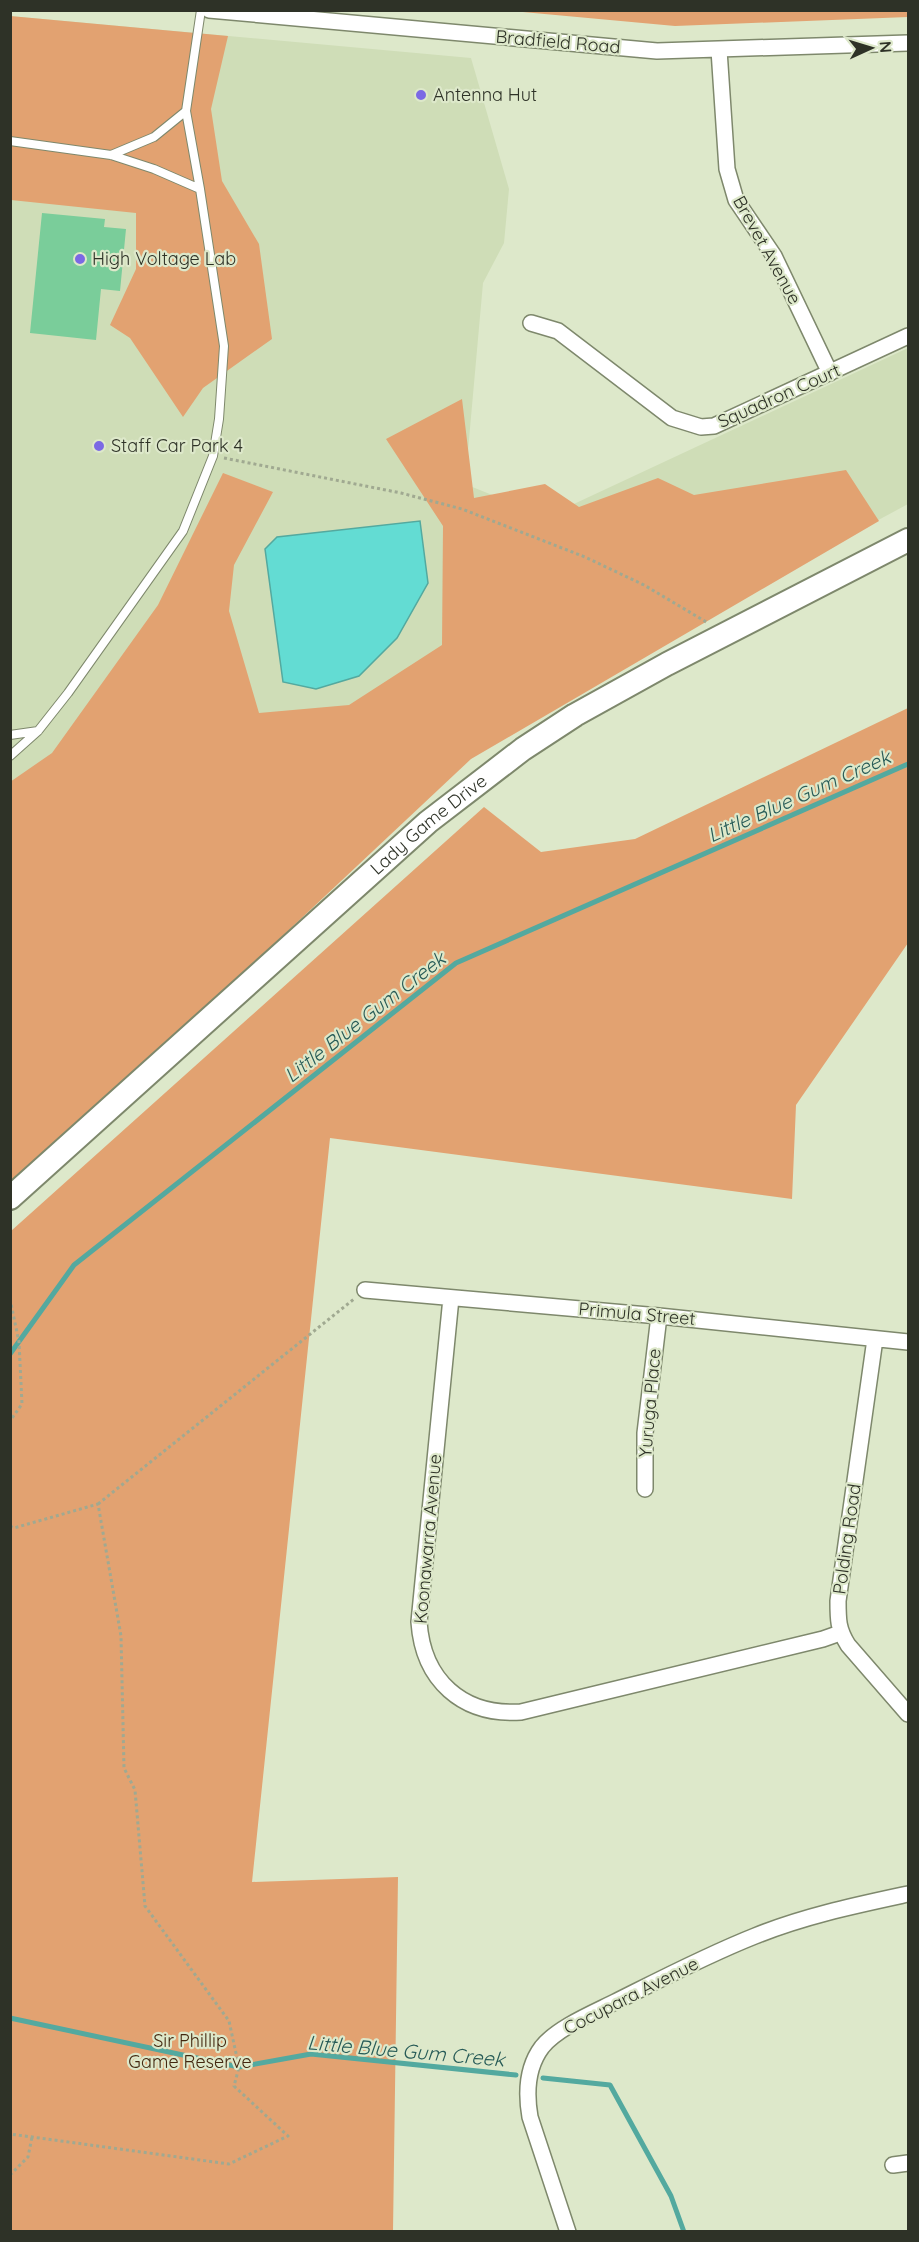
<svg xmlns="http://www.w3.org/2000/svg" width="919" height="2242" viewBox="0 0 919 2242" font-family="Quicksand,sans-serif">
<rect width="100%" height="100%" fill="#dde8ca"/>
<path fill="#cfddb7" d="M 10,16 L 471,58 L 509,189 L 504,243 L 483,283 L 465,484 L 546,517 L 908,348 L 908,504 L 821,551 L 435,771 L 11,1062 Z"/>
<path fill="#e2a271" d="M 908,10 L 908,17 L 675,26 L 512,11 Z
M 10,16 L 228,36 L 211,109 L 222,181 L 259,244 L 272,339 L 203,388 L 183,417 L 130,338 L 110,325 L 136,269 L 136,213 L 11,200 Z
M 462,399 L 474,498 L 545,484 L 579,507 L 658,478 L 694,495 L 846,470 L 879,521 L 471,759 L 49,1155 L 11,1183 L 10,782 L 52,753 L 158,605 L 223,473 L 273,492 L 234,565 L 229,611 L 259,713 L 349,705 L 442,645 L 443,526 L 386,439 Z
M 908,708 L 908,943 L 796,1105 L 792,1199 L 330,1138 L 252,1882 L 398,1877 L 393,2231 L 11,2231 L 11,1231 L 484,807 L 541,852 L 635,839 Z"/>
<path fill="#63dcd3" stroke="#53a99f" stroke-width="1.5" d="M 420,521 L 428,583 L 397,638 L 359,676 L 316,689 L 283,682 L 265,549 L 277,537 Z"/>
<g fill="none" stroke-linecap="round" stroke-linejoin="round">
<path stroke="#53a99f" stroke-width="5" d="M 10,1354 L 74,1265 L 456,963 L 908,764
M 10,2018 L 239,2067 L 311,2054 L 516,2075
M 543,2078 L 610,2085 L 671,2196 L 684,2232"/>
</g>
<path fill="#7acd9a" d="M 42,213 L 105,219 L 104,227 L 126,229 L 120,291 L 101,289 L 96,340 L 30,333 Z"/>
<g fill="none" stroke-linecap="round" stroke-linejoin="round">
<g stroke="#7e886c" stroke-width="10">
<path id="service" d="M 186,111 L 200,189
M 10,141 L 111,155 L 154,169 L 200,189 L 224,346 L 219,419 L 213,456 L 183,531 L 68,693 L 38,731 L 10,756
M 111,155 L 154,137 L 186,111 L 201,10
M 10,735 L 38,731"/>
</g>
<g stroke="#7e886c" stroke-width="18">
<path id="minor" d="M 209,10 L 657,51 L 908,43
M 719,50 L 727,169 L 736,200 L 774,256 L 830,373
M 531,323 L 558,331 L 672,418 L 701,427 L 714,426 L 908,336
M 365,1290 L 659,1316 L 908,1342
M 451,1298 L 419,1622 C 423,1680 462,1716 521,1712 L 823,1639 L 840,1633
M 875,1339 L 838,1601 C 838,1620 838,1629 848,1645 L 908,1714
M 645,1489 L 645,1433 L 659,1316
M 893,2165 L 908,2163
M 568,2232 L 530,2117 C 526,2094 527,2067 542,2047 C 557,2028 593,2013 615,2002 C 661,1979 707,1955 755,1936 C 804,1916 857,1905 908,1894"/>
</g>
<g stroke="#7e886c" stroke-width="26">
<g id="secondary">
<path id="s1" d="M 10,1198 L 428,822 L 523,749 L 575,715 L 667,664 L 908,540"/>
</g>
</g>
<path stroke="#a0a991" stroke-width="3" stroke-dasharray="3 3" stroke-linecap="butt" d="M 224,458 L 401,493 L 462,509 L 585,557 L 644,585 L 708,623
M 10,1299 L 19,1342 L 22,1404 L 10,1421
M 98,1504 L 354,1299
M 10,1526 L 14,1528 L 98,1504 L 121,1636 L 124,1768 L 135,1790 L 145,1906 L 229,2021 L 239,2067 L 234,2086 L 288,2136 L 229,2164 L 10,2134
M 10,2175 L 28,2157 L 32,2137"/>
<use href="#service" stroke="#fff" stroke-width="8"/>
<use href="#minor" stroke="#fff" stroke-width="15"/>
<use href="#secondary" stroke="#fff" stroke-width="22"/>
</g>
<g fill="#7b69e4" stroke="#dde8ca" stroke-width="2">
<circle cx="421" cy="95" r="6"/>
<circle cx="80" cy="259" r="6"/>
<circle cx="99" cy="446" r="6"/>
</g>
<g text-anchor="middle" stroke-width="4.5" stroke-linejoin="round" paint-order="stroke">
<g font-size="18" fill="#2e3227" stroke="#dde8ca">
<text transform="translate(558 42) rotate(5)" y="6">Bradfield Road</text>
<text transform="translate(767 250) rotate(61)" y="6">Brevet Avenue</text>
<text transform="translate(779 396) rotate(-24)" y="6">Squadron Court</text>
<text dy="6" stroke="none"><textPath href="#s1" startOffset="561">Lady Game Drive</textPath></text>
<text transform="translate(637 1314) rotate(5)" y="6">Primula Street</text>
<text transform="translate(650 1403) rotate(-85)" y="6">Yuruga Place</text>
<text transform="translate(428 1539) rotate(-85)" y="6">Koonawarra Avenue</text>
<text transform="translate(847 1539) rotate(-82)" y="6">Polding Road</text>
<text transform="translate(631 1996) rotate(-27)" y="6">Cocupara Avenue</text>
</g>
<g font-size="18" fill="#2e3227" stroke="#dde8ca" text-anchor="start">
<text x="433" y="101">Antenna Hut</text>
<text x="92" y="265">High Voltage Lab</text>
<text x="111" y="452">Staff Car Park 4</text>
</g>
<g font-size="18" fill="#43270f" stroke="#dde8ca">
<text x="190" y="2047">Sir Phillip<tspan x="190" dy="21">Game Reserve</tspan></text>
</g>
<g font-size="20" font-style="italic" fill="#275b57" stroke="#dde8ca">
<text transform="translate(799 796) rotate(-24)" y="7">Little Blue Gum Creek</text>
<text transform="translate(365 1017) rotate(-38)" y="7">Little Blue Gum Creek</text>
<text transform="translate(406 2051) rotate(5)" y="7">Little Blue Gum Creek</text>
</g>
</g>
<rect width="919" height="2242" fill="none" stroke="#2e3227" stroke-width="24"/>
<g transform="translate(871 48) rotate(86)" stroke="#dde8ca" stroke-width="4.5" paint-order="stroke">
<path d="M0-4.5L10 22L0 15L-10 22Z" fill="#2e3227"/>
<text y="-9" font-size="16" font-weight="bold" text-anchor="middle" fill="#2e3227">N</text>
</g>
</svg>
